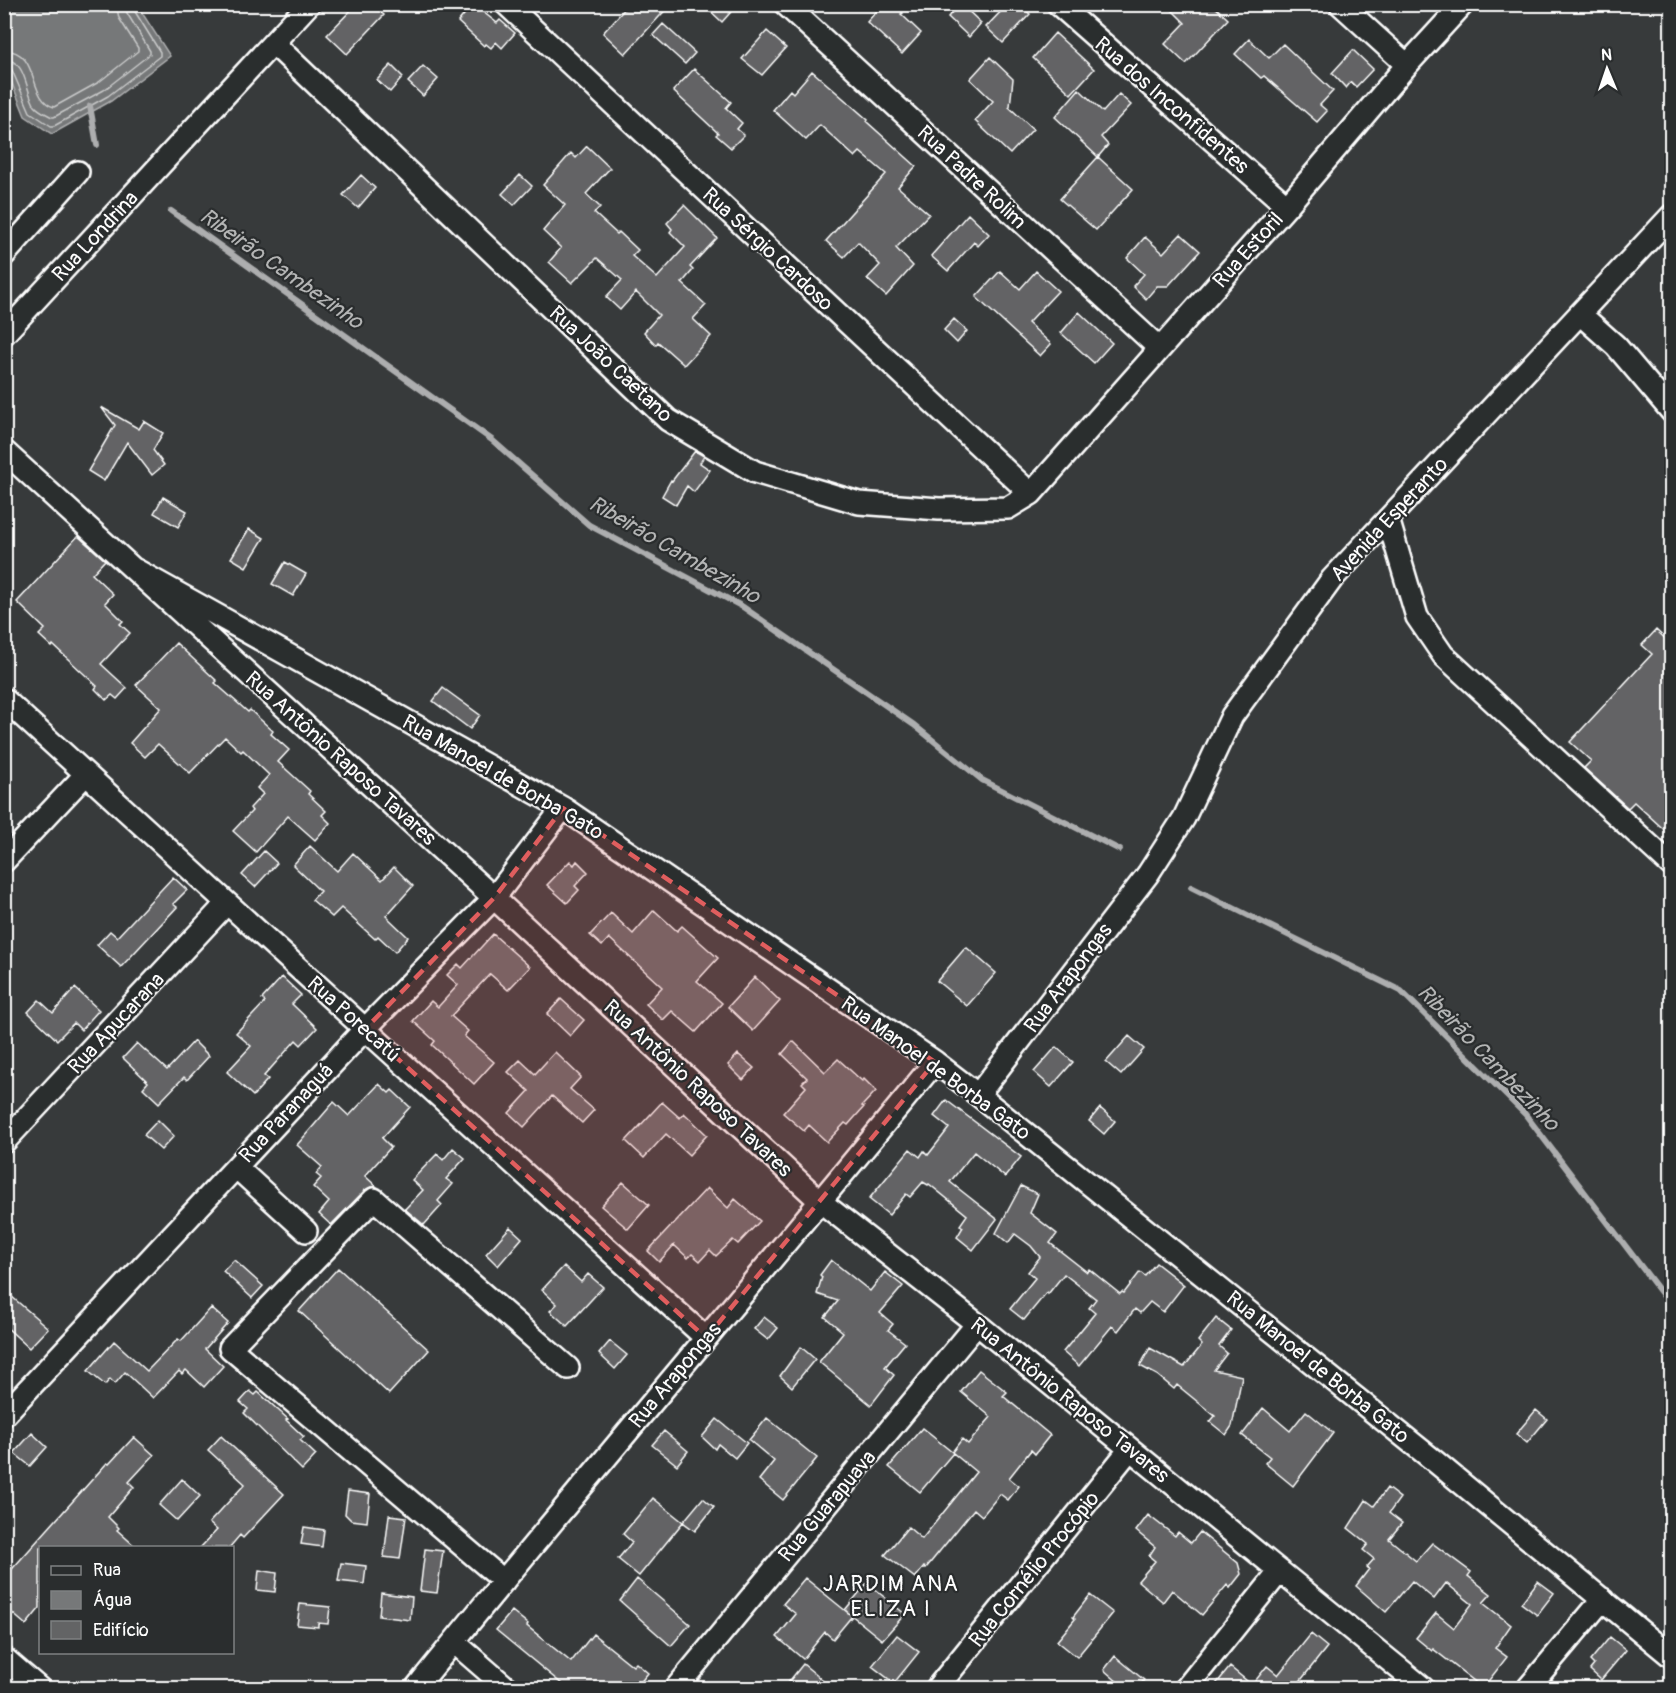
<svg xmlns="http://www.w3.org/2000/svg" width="1676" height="1693" viewBox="0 0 1676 1693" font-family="Pangolin,sans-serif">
<rect width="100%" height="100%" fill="#373a3b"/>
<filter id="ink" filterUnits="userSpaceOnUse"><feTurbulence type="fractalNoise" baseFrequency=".0167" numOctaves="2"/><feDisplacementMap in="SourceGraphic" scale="12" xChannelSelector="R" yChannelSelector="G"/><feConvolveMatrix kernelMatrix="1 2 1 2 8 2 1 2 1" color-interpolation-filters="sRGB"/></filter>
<g filter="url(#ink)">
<path fill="#767879" stroke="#adaeaf" stroke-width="1.5" d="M 4,5 L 137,5 L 170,56 L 111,101 L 52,134 L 25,116 L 5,66 Z"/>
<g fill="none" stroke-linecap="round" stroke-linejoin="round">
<path stroke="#c8c9c9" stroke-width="1.5" d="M 4,50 C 41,51 27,99 54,107 L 99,82 L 138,51 L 138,48 L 119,18 L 116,4
M 4,59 C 27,60 25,91 35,106 C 39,111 47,114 52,117 L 54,117 L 104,90 L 150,54 L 150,51 L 127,13 L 125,4
M 4,66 L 9,67 L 12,70 L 30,112 L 51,126 L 54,126 L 108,96 L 160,56 L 160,52 L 134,10 L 133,4"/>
<path stroke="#adaeaf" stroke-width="6" d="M 90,106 L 97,145
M 171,211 L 492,440 L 589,525 L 743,607 L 914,725 L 982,780 L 1120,850
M 1191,887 L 1401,991 L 1525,1114 L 1672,1307"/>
</g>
<path fill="#636465" stroke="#fff" stroke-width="1.5" d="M 357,4 L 372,4 L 384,15 L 347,54 L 327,35 Z
M 473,4 L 497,23 L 500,20 L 515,33 L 502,48 L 496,42 L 491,48 L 486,44 L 484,46 L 458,22 Z
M 629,4 L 671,4 L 625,54 L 603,33 Z
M 703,4 L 738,4 L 722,22 Z
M 883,4 L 894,4 L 903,13 L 901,14 L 921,33 L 902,54 L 867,22 Z
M 959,4 L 961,4 L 981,23 L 969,37 L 948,17 Z
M 1008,4 L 1019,4 L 1030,14 L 1003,43 L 986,27 Z
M 1166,4 L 1212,4 L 1228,19 L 1186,64 L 1165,44 L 1185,23 Z
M 663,24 L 695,53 L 685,64 L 653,35 Z
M 767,31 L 786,48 L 762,75 L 742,59 Z
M 1055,33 L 1094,69 L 1071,94 L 1033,58 Z
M 1249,39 L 1269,58 L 1283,44 L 1333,91 L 1320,105 L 1327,111 L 1317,122 L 1264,76 L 1261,78 L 1235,54 Z
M 1353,50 L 1373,69 L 1356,87 L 1351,82 L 1346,88 L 1332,73 Z
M 990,57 L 1013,79 L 1010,106 L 1009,107 L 1033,129 L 1010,154 L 975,121 L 993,101 L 970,79 Z
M 391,65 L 403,77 L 390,92 L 377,80 Z
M 423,66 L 438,79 L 423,96 L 408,82 Z
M 694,69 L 731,102 L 726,108 L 742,123 L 737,129 L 744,135 L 731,148 L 716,135 L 718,133 L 673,91 Z
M 812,71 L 868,120 L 867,122 L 916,166 L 898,187 L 929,214 L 896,248 L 913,266 L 886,296 L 867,279 L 880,265 L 858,242 L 844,257 L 826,241 L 886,174 L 860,152 L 855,157 L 820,125 L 806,140 L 773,110 L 790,90 L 793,93 Z
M 1079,89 L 1103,112 L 1119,94 L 1131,105 L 1101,137 L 1108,145 L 1098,157 L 1133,189 L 1096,230 L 1060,199 L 1098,157 L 1055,117 Z
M 587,146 L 610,168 L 586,194 L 600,207 L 594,213 L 617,234 L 619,232 L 638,250 L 632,256 L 657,278 L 685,247 L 670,232 L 672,229 L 667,223 L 684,205 L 717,238 L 690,267 L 693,270 L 682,283 L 706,305 L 693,319 L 711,336 L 684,365 L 658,342 L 656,345 L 644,332 L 659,315 L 636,292 L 620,310 L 606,297 L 622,280 L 597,258 L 572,283 L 549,262 L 561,248 L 543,231 L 565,205 L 543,185 L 571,153 L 576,158 Z
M 361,175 L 375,188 L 358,208 L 343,195 Z
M 520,175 L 532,186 L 514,205 L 502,194 Z
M 968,214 L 989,234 L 978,246 L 974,242 L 948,271 L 931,256 Z
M 1181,234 L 1200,251 L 1168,286 L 1157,286 L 1146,299 L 1133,286 L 1144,274 L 1127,258 L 1145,237 L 1163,253 Z
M 1000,271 L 1020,289 L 1036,271 L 1058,291 L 1028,323 L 1051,344 L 1040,356 L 976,297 Z
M 1079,312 L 1112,343 L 1094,363 L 1061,333 Z
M 954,319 L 967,331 L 957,343 L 944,330 Z
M 101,407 L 139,429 L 144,421 L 163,433 L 153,450 L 164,465 L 152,475 L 127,442 L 104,481 L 88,471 L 115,425 Z
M 695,451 L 704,456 L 700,463 L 710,470 L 694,492 L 687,486 L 676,505 L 662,496 L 671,480 L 672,481 Z
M 163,497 L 187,511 L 178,527 L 154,513 Z
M 249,529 L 264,538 L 246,567 L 231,558 Z
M 78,536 L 105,560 L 92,574 L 113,594 L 105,603 L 123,621 L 120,624 L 130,633 L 101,664 L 127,688 L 117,699 L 112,695 L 106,700 L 95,689 L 97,686 L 53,645 L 52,647 L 39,635 L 45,629 L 17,602 Z
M 285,562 L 306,574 L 293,596 L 272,584 Z
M 1656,630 L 1671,644 L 1671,836 L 1634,802 L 1628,808 L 1584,768 L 1591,761 L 1570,742 L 1652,654 L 1642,645 Z
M 176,643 L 217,681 L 215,683 L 248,712 L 250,710 L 273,731 L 271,734 L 289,750 L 278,762 L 310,791 L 308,794 L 326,811 L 322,815 L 330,823 L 315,840 L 288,816 L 256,852 L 233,831 L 252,811 L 250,808 L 263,794 L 257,788 L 269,775 L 243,750 L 241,752 L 225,737 L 190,773 L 158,744 L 145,757 L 130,743 L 161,708 L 136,685 Z
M 443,688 L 480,715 L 470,729 L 433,701 Z
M 310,846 L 337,871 L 353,853 L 382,880 L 394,867 L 413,886 L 386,916 L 408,937 L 395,952 L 378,936 L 375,939 L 341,908 L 332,917 L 312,900 L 320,891 L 293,865 Z
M 264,851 L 277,863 L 255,887 L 242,875 Z
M 570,861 L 574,865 L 577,861 L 588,872 L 575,886 L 579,890 L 567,903 L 547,885 Z
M 173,877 L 187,890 L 173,904 L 177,907 L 121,967 L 97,945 L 110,931 L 117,937 Z
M 654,910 L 677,931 L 682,926 L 718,958 L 697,981 L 722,1003 L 696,1032 L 672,1011 L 663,1020 L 646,1004 L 662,987 L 609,938 L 602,946 L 590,935 L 611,913 L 633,934 Z
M 493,934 L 530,967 L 508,990 L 490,974 L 451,1016 L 468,1031 L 464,1036 L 494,1062 L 474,1084 L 432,1045 L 435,1041 L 413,1021 L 431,1001 L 438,1007 L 458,985 L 447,975 L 458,964 L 462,968 Z
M 966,947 L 996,973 L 967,1006 L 937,981 Z
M 282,977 L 301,995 L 292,1004 L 317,1028 L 301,1045 L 296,1040 L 264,1076 L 268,1079 L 253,1096 L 227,1072 L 251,1046 L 236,1033 L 265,1002 L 262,999 Z
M 755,977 L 780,1001 L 753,1031 L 728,1007 Z
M 75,988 L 99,1010 L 81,1030 L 74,1023 L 57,1040 L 28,1012 L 39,1000 L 53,1013 Z
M 561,999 L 584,1020 L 570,1036 L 547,1014 Z
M 1129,1036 L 1144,1049 L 1121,1075 L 1106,1062 Z
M 194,1041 L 209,1056 L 187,1080 L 184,1077 L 159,1103 L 143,1088 L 148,1082 L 123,1058 L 137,1043 L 167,1070 Z
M 793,1041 L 825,1072 L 838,1059 L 862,1081 L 864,1079 L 876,1091 L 862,1106 L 864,1107 L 848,1125 L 845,1123 L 827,1142 L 809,1125 L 804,1131 L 783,1113 L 806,1087 L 802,1083 L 807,1078 L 782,1054 Z
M 1056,1047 L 1073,1062 L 1051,1087 L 1034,1072 Z
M 555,1052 L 581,1077 L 570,1089 L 594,1110 L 582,1123 L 552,1096 L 524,1127 L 509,1113 L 529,1091 L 508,1072 L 520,1060 L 535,1074 Z
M 738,1054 L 754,1068 L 743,1080 L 728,1065 Z
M 379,1084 L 389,1093 L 392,1090 L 410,1107 L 382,1138 L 391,1147 L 365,1176 L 377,1187 L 371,1187 L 365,1190 L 331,1225 L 319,1214 L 329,1202 L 313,1187 L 321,1178 L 316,1174 L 322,1167 L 297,1145 L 334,1102 L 349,1116 Z
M 946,1100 L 1021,1157 L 1005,1177 L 974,1152 L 950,1182 L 997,1219 L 973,1250 L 957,1237 L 963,1227 L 960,1225 L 967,1215 L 929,1184 L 928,1185 L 923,1182 L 910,1197 L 906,1194 L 889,1215 L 869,1199 L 910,1149 L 920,1157 L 924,1151 L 928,1155 L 949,1128 L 934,1116 Z
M 662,1102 L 680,1118 L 684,1113 L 707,1135 L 689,1155 L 666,1134 L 644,1158 L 626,1141 Z
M 1100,1108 L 1115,1121 L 1104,1134 L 1089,1121 Z
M 158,1120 L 174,1136 L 161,1150 L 144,1135 Z
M 453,1148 L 465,1158 L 446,1179 L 453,1184 L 438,1201 L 442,1205 L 424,1225 L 405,1209 L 423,1190 L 412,1180 L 437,1154 L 443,1160 Z
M 623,1182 L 649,1205 L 628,1229 L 601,1206 Z
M 1021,1186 L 1038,1194 L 1030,1213 L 1057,1234 L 1050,1243 L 1087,1272 L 1089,1269 L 1120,1294 L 1122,1292 L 1124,1293 L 1140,1272 L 1145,1276 L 1156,1263 L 1184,1285 L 1163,1312 L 1150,1302 L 1140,1313 L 1135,1309 L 1118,1331 L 1112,1326 L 1079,1366 L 1063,1352 L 1095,1313 L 1089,1308 L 1096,1299 L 1064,1274 L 1048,1294 L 1047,1292 L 1024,1320 L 1010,1309 L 1035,1278 L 1028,1272 L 1040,1257 L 1031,1246 L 1015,1234 L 1008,1243 L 996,1233 Z
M 707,1188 L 728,1208 L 735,1199 L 760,1221 L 738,1244 L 733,1240 L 716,1256 L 710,1250 L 700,1261 L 692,1254 L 688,1258 L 674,1245 L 659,1262 L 648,1251 Z
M 510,1227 L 522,1238 L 498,1266 L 486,1254 Z
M 234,1260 L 263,1286 L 252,1298 L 223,1271 Z
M 831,1260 L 870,1291 L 885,1272 L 903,1286 L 880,1313 L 893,1324 L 888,1330 L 905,1343 L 885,1367 L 894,1375 L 871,1405 L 819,1362 L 843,1332 L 825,1317 L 838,1301 L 817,1294 L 822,1277 L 820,1275 Z
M 564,1266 L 581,1282 L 588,1274 L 603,1287 L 567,1326 L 550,1311 L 557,1304 L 542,1290 Z
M 338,1268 L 429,1350 L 389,1394 L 299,1311 Z
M 4,1290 L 48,1328 L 29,1348 L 4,1325 Z
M 211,1308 L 228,1323 L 205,1349 L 223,1366 L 204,1387 L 186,1370 L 182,1374 L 179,1371 L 153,1398 L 125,1372 L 115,1384 L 110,1379 L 105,1385 L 88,1371 L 114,1341 L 147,1371 L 178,1339 L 181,1341 Z
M 764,1317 L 778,1328 L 768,1340 L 754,1329 Z
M 1216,1318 L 1231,1330 L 1219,1346 L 1227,1353 L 1214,1370 L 1242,1376 L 1232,1426 L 1226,1435 L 1210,1422 L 1215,1416 L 1177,1385 L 1174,1389 L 1157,1375 L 1140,1366 L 1150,1348 L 1184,1367 L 1202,1345 L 1198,1341 Z
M 610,1341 L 627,1355 L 615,1369 L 599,1354 Z
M 801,1347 L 815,1359 L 792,1387 L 780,1376 Z
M 979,1370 L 1007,1392 L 1003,1396 L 1050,1435 L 1035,1454 L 1031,1450 L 1009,1478 L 1019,1486 L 1008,1500 L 1000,1494 L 982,1516 L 974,1509 L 926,1568 L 924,1567 L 915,1578 L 885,1555 L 908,1527 L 922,1539 L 976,1472 L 953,1453 L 920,1492 L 889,1467 L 922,1428 L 952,1452 L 962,1439 L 968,1444 L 991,1417 L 961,1392 Z
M 250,1391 L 255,1395 L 258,1392 L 288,1419 L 286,1420 L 304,1437 L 300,1440 L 316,1455 L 302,1470 L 244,1413 L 248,1409 L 240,1402 Z
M 1263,1408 L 1290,1431 L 1306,1411 L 1333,1433 L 1293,1486 L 1265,1463 L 1270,1457 L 1242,1435 Z
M 1536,1410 L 1547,1419 L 1527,1443 L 1516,1434 Z
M 767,1418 L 817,1458 L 783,1500 L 759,1480 L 774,1461 L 749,1440 Z
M 717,1419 L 747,1443 L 735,1458 L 718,1444 L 715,1449 L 702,1437 Z
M 664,1431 L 688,1451 L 677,1465 L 652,1445 Z
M 32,1433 L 47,1447 L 30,1466 L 14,1453 Z
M 221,1436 L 284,1494 L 243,1538 L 240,1535 L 229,1548 L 200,1548 L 217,1530 L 209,1523 L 245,1484 L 208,1450 Z
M 134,1437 L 154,1455 L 129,1482 L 134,1487 L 108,1517 L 119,1528 L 117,1530 L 137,1548 L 40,1548 L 40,1608 L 26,1625 L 4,1606 L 4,1578 L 107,1463 L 109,1464 Z
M 182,1479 L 200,1496 L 177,1521 L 159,1505 Z
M 1387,1488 L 1400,1498 L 1389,1513 L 1402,1523 L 1389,1539 L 1416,1561 L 1432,1543 L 1471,1572 L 1468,1576 L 1491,1594 L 1483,1603 L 1511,1625 L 1495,1648 L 1507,1657 L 1483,1688 L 1433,1649 L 1432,1651 L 1416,1638 L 1436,1613 L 1454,1628 L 1472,1604 L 1446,1583 L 1434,1599 L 1412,1581 L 1386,1612 L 1356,1586 L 1369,1569 L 1367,1567 L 1374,1559 L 1363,1550 L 1368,1544 L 1348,1528 L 1366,1500 L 1374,1506 Z
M 348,1491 L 370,1494 L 367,1522 L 351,1520 L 345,1514 Z
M 653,1498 L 683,1522 L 639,1576 L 618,1559 L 632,1542 L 623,1534 Z
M 703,1498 L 714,1507 L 695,1531 L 683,1522 Z
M 389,1515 L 406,1517 L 400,1559 L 384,1557 Z
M 1148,1515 L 1175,1536 L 1178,1532 L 1191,1543 L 1200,1532 L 1238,1563 L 1241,1574 L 1230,1588 L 1227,1585 L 1202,1615 L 1172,1590 L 1163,1602 L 1138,1581 L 1155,1561 L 1149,1556 L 1155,1547 L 1136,1531 Z
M 304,1527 L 324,1530 L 322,1547 L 301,1544 Z
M 425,1549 L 443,1551 L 437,1593 L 420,1591 Z
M 341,1563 L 366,1566 L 364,1584 L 338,1581 Z
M 259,1570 L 277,1573 L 275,1592 L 257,1590 Z
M 805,1578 L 852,1616 L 833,1639 L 825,1632 L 803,1659 L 777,1637 L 796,1614 L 783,1604 Z
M 637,1579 L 690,1624 L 671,1646 L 620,1601 Z
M 1538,1581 L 1554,1593 L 1537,1615 L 1521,1603 Z
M 867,1583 L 905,1614 L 882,1640 L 845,1610 Z
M 381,1593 L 412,1597 L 410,1620 L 379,1616 Z
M 1090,1595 L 1113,1613 L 1077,1657 L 1057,1641 L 1075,1619 L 1073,1617 Z
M 300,1604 L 330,1607 L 328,1624 L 318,1623 L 318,1627 L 297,1625 Z
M 512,1611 L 528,1624 L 527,1626 L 571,1662 L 593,1634 L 633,1666 L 636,1663 L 648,1673 L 635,1689 L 568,1689 L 496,1630 Z
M 1311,1634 L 1327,1647 L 1294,1689 L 1212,1689 L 1230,1667 L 1252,1685 L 1267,1666 L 1278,1675 Z
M 897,1635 L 919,1652 L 894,1683 L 872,1666 Z
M 1610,1637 L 1626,1650 L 1601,1680 L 1590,1670 L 1594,1665 L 1590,1661 Z
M 1115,1656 L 1144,1680 L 1137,1689 L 1126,1689 L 1104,1670 Z
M 803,1664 L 814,1673 L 832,1689 L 783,1689 Z"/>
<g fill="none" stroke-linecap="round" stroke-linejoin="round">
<g stroke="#fff" stroke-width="26">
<path id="minor" d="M 506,4 L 1031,494
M 785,4 L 1160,349
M 1058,4 L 1287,206
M 1340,4 L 1407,65
M 273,43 L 668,420 L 755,472 L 859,503 L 939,509 L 1008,508 L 1031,494 L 1287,206 L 1407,65 L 1463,4
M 4,255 L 78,172
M 1580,314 L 1616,346 L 1672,412
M 4,334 L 309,4
M 4,451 L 494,898 L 821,1202 L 977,1324 L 1423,1688
M 1388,519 L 1417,617 L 1443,655 L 1672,866
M 136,570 L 563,808 L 935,1062 L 978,1095 L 1437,1463 L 1672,1657
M 4,699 L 365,1029 L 706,1338
M 4,861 L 86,774
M 978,1095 L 1148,874 L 1184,818 L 1232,716 L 1332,579 L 1672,215
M 4,1142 L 227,903
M 236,1167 L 306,1231
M 4,1415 L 365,1029 L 494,898 L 563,808
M 504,1581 L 230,1348 L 374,1199 L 568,1368
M 454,1642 L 507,1688
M 4,1658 L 39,1688
M 416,1688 C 586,1478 764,1272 935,1062
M 676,1688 L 977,1324
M 937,1688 L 1130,1449
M 1186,1688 L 1280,1571
M 1528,1688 L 1603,1599"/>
</g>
<use href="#minor" stroke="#2a2d2e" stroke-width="21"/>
</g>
</g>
<path fill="#e05e5e" fill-opacity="0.2" stroke="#e05e5e" stroke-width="4.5" stroke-dasharray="12 8" stroke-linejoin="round" d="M 563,808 L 935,1062 L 706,1338 L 365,1029 L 494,898 Z"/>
<g text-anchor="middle" stroke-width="4.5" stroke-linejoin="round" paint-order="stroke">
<g font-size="21" fill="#fff" stroke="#2a2d2e">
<text transform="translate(1172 105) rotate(41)" y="7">Rua dos Inconfidentes</text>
<text transform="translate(972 177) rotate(43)" y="7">Rua Padre Rolim</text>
<text transform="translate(95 236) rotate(-47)" y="7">Rua Londrina</text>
<text transform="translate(768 249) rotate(43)" y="7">Rua Sérgio Cardoso</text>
<text transform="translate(1248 250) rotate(-48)" y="7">Rua Estoril</text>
<text transform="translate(611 364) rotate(43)" y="7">Rua João Caetano</text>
<text transform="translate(1389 519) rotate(-47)" y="7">Avenida Esperanto</text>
<text transform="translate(341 758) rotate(42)" y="7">Rua Antônio Raposo Tavares</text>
<text transform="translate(503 777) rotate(30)" y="7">Rua Manoel de Borba Gato</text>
<text transform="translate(1068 978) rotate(-53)" y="7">Rua Arapongas</text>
<text transform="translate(354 1019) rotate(42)" y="7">Rua Porecatú</text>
<text transform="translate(116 1023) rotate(-47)" y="7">Rua Apucarana</text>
<text transform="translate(936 1068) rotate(36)" y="7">Rua Manoel de Borba Gato</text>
<text transform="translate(698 1088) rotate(43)" y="7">Rua Antônio Raposo Tavares</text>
<text transform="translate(286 1113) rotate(-47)" y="7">Rua Paranaguá</text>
<text transform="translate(1318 1367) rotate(39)" y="7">Rua Manoel de Borba Gato</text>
<text transform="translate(675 1375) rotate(-50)" y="7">Rua Arapongas</text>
<text transform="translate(1070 1400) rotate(39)" y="7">Rua Antônio Raposo Tavares</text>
<text transform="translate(827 1506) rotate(-50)" y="7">Rua Guarapuava</text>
<text transform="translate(1034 1569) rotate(-51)" y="7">Rua Cornélio Procópio</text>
</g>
<g font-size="22" font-style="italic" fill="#b4b5b5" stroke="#2a2d2e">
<text transform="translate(282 268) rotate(35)" y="8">Ribeirão Cambezinho</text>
<text transform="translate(675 549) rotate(30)" y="8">Ribeirão Cambezinho</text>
<text transform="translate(1489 1057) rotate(46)" y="8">Ribeirão Cambezinho</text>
</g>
<g font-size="22" letter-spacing="1.5" fill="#fff" stroke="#2a2d2e">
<text x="891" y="1591">JARDIM ANA<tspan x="891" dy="25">ELIZA I</tspan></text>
</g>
</g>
<rect width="1676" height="1693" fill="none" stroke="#2a2d2e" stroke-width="24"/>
<rect x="12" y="12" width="1652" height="1669" fill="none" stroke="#fff" stroke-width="2" filter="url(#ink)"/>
<rect x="39" y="1546" width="195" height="108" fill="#2a2d2e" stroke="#7f8182" stroke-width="1.5"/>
<rect x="51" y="1566" width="30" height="9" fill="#2a2d2e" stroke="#7f8182" stroke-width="1.5"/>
<text x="93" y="1576" font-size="18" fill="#ffffff">Rua</text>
<rect x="51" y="1591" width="30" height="18" fill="#767879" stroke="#7f8182" stroke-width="1.5"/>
<text x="93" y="1606" font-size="18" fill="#ffffff">Água</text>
<rect x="51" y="1621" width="30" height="18" fill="#636465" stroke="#7f8182" stroke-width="1.5"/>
<text x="93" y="1636" font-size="18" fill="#ffffff">Edifício</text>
<g transform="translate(1607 69) rotate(358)" stroke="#2a2d2e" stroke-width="4.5" paint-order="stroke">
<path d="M0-4.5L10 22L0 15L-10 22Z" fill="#ffffff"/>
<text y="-9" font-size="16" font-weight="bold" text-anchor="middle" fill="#ffffff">N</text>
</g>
</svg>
